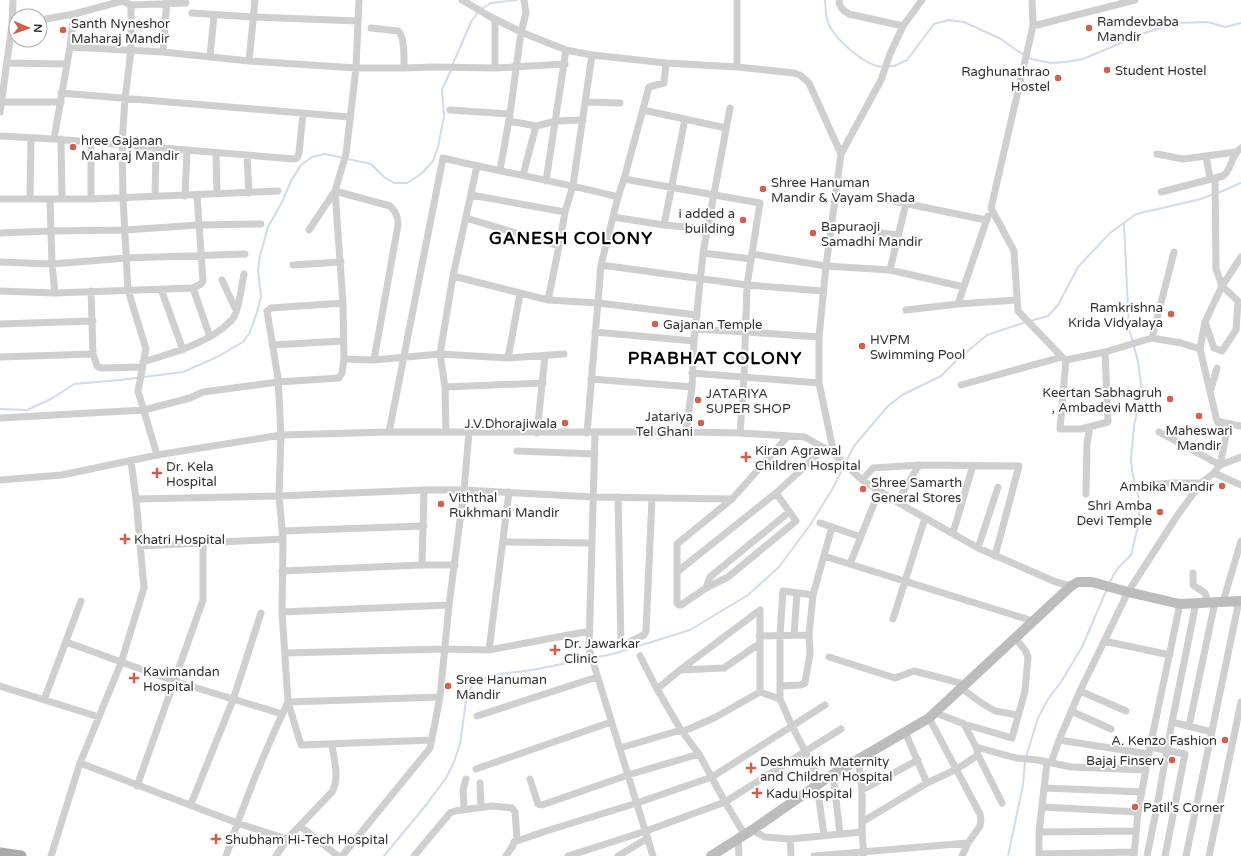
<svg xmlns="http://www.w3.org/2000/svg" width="1241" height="856" viewBox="0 0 1241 856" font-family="'Varela Round',sans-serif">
<rect width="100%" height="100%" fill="#fff"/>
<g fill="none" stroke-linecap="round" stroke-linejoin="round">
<path stroke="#d1dbea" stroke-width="2" d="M 825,0 C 826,7 825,15 828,22 C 833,38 866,67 884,67
M 481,9 L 491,3 L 517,0
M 452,66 L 471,22 L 478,12
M 888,66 L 894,66 L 907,60 L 934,24 L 948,20 L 964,22 L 1001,39 L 1016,50 L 1031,59 L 1051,63 L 1066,62 L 1083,59 L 1145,33 L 1175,23 L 1208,22 L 1225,27 L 1241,23
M 1218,193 L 1241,183
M 1124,223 L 1129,330 L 1133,342
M 1030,321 L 1048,316 L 1058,305 L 1078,267 L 1110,233 L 1136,214 L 1201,199 L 1214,194
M 0,409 L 27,410 L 51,399 L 74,384 L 120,380 L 183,372 L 217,357 L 243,342 L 250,332 L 257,312 L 261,297 L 258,270 L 260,256 L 268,227 L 282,202 L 291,181 L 301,165 L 312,157 L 325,154 L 371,164 L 384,177 L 394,183 L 407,183 L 421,174 L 433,161 L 438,147 L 444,116 L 442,90 L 451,70
M 846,462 L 854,446 L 888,406 L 902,395 L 941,376 L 956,361 L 987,335 L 1026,322
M 1109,583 L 1118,568 L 1131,555 L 1139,522 L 1139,500 L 1132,471 L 1131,459 L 1134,426 L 1139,403 L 1141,385 L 1138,362 L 1134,346
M 1026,757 L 1038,718 L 1048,699 L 1061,682 L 1082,647 L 1107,589
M 384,856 L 426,805 L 446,778 L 454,762 L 460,744 L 466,701 L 472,685 L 493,675 L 532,670 L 613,654 L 690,630 L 748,595 L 779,567 L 810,525 L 833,488 L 844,466
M 1008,856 L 1023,785 L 1025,761"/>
<path stroke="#cfcfcf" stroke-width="7" d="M 122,0 L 122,1 L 131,5 L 131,50 L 125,99 L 122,144 L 123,198 L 128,290 L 146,349 L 138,391 L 157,455
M 462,0 L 489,16 L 521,32 L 566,50 L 592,55 L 666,63 L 737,67 L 794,73 L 800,75 L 809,83 L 841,154 L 826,266 L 819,337 L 819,383 L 834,454
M 737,0 L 737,67
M 839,0 C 839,7 843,11 849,14 L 903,26
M 1032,0 L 1033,26 L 991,208 L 1014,251 L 1018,311 L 1062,357 L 1066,360 L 1105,352 L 1152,338 L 1174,252
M 131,5 L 186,3
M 192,13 L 253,17 L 358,21
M 40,20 L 74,14 L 122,1
M 1033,26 L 1135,0
M 371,28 L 398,31 C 405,36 404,59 404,68
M 70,47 L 163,52 L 249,61 L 356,68 L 404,68 L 433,67 L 495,68 L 565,64
M 163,52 L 167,0
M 210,57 L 214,15
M 249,61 L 255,0
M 7,63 L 67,64
M 495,68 L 495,19
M 61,93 L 349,117
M 2,102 L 61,102
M 585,102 L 620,103
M 450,110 L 510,114
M 643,110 L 726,128
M 0,112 L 12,25 L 13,0
M 509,121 L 536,126 L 556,121 L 583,120
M 0,136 L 54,139 L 294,159 L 297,158 L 299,153 L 303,113
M 54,139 L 70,47 L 74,14
M 61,139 L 62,199
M 91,142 L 91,199
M 216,153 L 217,194
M 841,154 L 881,80 L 890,54 L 903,26 L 922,0
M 1157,154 L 1183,159 L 1236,152
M 247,156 L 249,193
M 1206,156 L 1210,179
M 500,170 L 510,114 L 521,32 L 526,13 L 524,0
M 523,175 L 536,126
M 624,179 L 760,203 L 747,285 L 744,378 L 740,433
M 546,181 L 566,50
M 1161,192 L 1223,176 C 1233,169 1229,157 1241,148
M 471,195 L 565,212
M 155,196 L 156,148
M 185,196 L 187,150
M 879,198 L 986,220
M 0,199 L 91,199 L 278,191
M 30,199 L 31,138
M 50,200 L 52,264 L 55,293
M 613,217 L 664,225 L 707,229
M 466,218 L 559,246
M 664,225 L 685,119
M 309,230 L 335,191 L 390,206 C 396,212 398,216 398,225 L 374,360
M 0,233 L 51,231 L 125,230 L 199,225 L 261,224
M 881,233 L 898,235
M 703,253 L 751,259 L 752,254 L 826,266 L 890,270 L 964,287
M 1241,257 L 1222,286 L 1205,322 L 1200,349 L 1217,421 L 1241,426
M 0,262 L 52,264 L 126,258 L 245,254
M 293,265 L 341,262
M 601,265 L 747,285 L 823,291
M 890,270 L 906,203
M 453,276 L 548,300 L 598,303 L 697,315
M 222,280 L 236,310
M 193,288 L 210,337
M 161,289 L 183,350
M 0,291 L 55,293 L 193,288 L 201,284 L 203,281 L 197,195
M 91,291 L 93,354 L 97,366 L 101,368 L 143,367
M 548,300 L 559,246 L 565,212 L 573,185 L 592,55
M 343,303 L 271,308 L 267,311 L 278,378 L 281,435 L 279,496 L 283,539 L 282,612 L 288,702 L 301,745 L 432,740
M 958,304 L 988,216
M 906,310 L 958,304 L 1017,300
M 1205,322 L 1214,348 L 1222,351 L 1236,330 L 1238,301 L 1222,286 L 1216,269 L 1215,178
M 0,324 L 93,321
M 695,329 L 746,332 L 819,337
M 595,332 L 694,341
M 1152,338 L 1181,343 L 1200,349
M 272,345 L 343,341
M 0,357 L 93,354
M 508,358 L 520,294
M 344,359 L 374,360 L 440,354 L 508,358 L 564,354
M 1066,360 L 1060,429 L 1081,429 L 1108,422 L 1105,352
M 143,362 C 172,353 199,346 223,328 C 227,324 231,322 234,317 C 240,305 241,288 244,274
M 692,373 L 819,383
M 591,379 L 692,387
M 961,385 L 1062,357
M 445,387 L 543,383
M 1211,389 L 1217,368
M 0,418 L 144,410 L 190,398 L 203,392 L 278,382 L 339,378 L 342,373 L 344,359 L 343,303 L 335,191 L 346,154 L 356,68 L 359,0
M 389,432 L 443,158 C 501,172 560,182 618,197
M 446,432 L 445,387 L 440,354 L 453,276 L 477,166
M 686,432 L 692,387 L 694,341 L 703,253 L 730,108
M 1159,432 L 1220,465 L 1226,435 L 1217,421
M 537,433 L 545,356
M 587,433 L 601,265 L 618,197 L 624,179 L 649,87 L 664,83 L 666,63
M 595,433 L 589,649 L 653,856
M 517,451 L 595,454
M 1214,473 L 1241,485
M 0,480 L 62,475 L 157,455 L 281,435 L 389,432 L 686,432 L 740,433 L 805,437 L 834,454 L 862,480 L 897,502 L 978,548 L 1056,582 L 1071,586
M 862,480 L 873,468 L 919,465 L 1019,466 L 995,556
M 1150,485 L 1172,483 L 1201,483
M 776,493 L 796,521 L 728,577 L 706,588 L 681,605 L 679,605 L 677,603 L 677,544 L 732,499 L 788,436
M 1086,494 L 1087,443 L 1090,427
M 618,497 L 621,646 L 644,635 L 646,631 L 652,498
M 136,499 L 279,496 L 424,490 L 464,490 L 593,497 L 732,499
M 897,502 L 919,465
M 820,523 L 861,537
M 282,531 L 424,526
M 953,533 L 973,465
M 503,542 L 592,543
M 140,546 L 283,539
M 978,548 L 998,487
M 824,556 L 1033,621
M 850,564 L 879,491
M 422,565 L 424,490
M 282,571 L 422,565 L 455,565
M 677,572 L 776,493 L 825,448
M 1193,573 L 1193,585 L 1205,593 L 1208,602
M 706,588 L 710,577 L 789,512
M 813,595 L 783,591 L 780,635 L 780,699 L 792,726 L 821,782
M 1223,602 L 1241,541
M 760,610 L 760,692 L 780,699
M 282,612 L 449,605
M 893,619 L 925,518
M 794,635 L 797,593
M 759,636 L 809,635
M 1104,641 L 1170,655
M 66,642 L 174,681 L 282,714
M 489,650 L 509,492
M 285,653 L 444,649 L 489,650 L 590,631
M 640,656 L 657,689 L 681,730 L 699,754 L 725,802 L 745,835
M 829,657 L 895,678 L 914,671 L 964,684
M 680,670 L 724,668 L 759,644
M 0,686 L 99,717
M 780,686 L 801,685 L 805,683 L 810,654 L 809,635 L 813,595 L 832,527
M 961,688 L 983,704 L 995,711 L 1018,715
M 657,689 L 680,670 L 760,610
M 1080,691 L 1126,711
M 44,700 L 81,601
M 1071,711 L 1111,729
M 936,713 L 964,724 L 1012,738 L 1025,691 L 1028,657 L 1025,650 L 1015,638
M 477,716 L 597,677
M 929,718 L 980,814 L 981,820 L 980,826 L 968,843 L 962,856
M 1172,722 L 1212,732
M 964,724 L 976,747 L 978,755 L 1002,803
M 1189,726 L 1215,602
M 682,732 L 714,718 L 760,692
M 905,732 L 927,783
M 1059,740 L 1149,754
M 976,747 L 1016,758 L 1038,760 L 1071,767 L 1146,770
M 1150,747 L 1185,754 L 1165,856
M 620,748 L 681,730
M 858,758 L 862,790 L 862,832 L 864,856
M 80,763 L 237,823 L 287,839 L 332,792 C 340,778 334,760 332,745
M 1051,763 L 1059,740 L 1080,691 L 1128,592 L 1177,516 L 1201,483 L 1214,473 L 1220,465 L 1241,457
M 476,769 L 611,722
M 833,774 L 840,834
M 530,779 L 538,804 L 542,805 L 628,775 L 699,754
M 480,783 L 481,807
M 817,784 L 824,836
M 137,786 L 203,600 L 203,542
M 1044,788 L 1142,792
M 862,790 L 918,760
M 191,804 L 233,700 L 261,613
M 1042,807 L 1138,812
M 464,809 L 463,790 L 466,779
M 862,822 L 927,783 L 957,769 L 978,755
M 300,826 L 338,856
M 752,830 L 765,837 L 790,839 L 862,832
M 1039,832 L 1135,831
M 738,839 L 739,856
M 790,839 L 791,856
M 514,842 L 546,831 L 637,803 L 712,777 L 825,705
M 1039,854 L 1134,852
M 51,856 L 80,763 L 121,663 L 144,588 L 136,499 L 131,461
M 226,856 C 244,803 264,752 288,702 L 440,697
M 276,856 L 287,839
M 342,856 L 430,748 L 431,743 L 440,697 L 449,605 L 464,490 L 469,432
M 414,856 L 450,813 L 455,811 L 492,806 L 512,808 L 515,812 L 517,839 L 506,856
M 568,856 L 646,831 L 725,802 L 841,729
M 618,856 L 648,838
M 814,856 L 968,843
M 1039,856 L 1039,832 L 1047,762
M 1134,856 L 1138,812 L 1150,747 L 1180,604
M 1147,856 L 1156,812 L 1172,722 L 1196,603
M 1186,856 L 1239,601
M 1209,856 L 1241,702"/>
<path stroke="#bcbcbc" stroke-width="10" d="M 711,856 L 752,830 L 833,774 L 929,718 L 1071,586 L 1078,582 L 1092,582 L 1128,592 L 1180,604 L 1241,601"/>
<path stroke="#aaa" stroke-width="11" d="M 0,853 L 21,856"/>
</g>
<g fill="#d25e4b" stroke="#fff" stroke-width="1.5">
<circle cx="1089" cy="28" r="4"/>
<circle cx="63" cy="30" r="4"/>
<circle cx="1107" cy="70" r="4"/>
<circle cx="1058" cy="78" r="4"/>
<circle cx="73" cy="147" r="4"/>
<circle cx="763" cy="189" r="4"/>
<circle cx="743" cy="220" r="4"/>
<circle cx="813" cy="233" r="4"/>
<circle cx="1171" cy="314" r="4"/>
<circle cx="655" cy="324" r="4"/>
<circle cx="862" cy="346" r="4"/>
<circle cx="1170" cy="399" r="4"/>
<circle cx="698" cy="400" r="4"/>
<circle cx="1199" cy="416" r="4"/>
<circle cx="565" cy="423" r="4"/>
<circle cx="701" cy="423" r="4"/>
<path d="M744 451h4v4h4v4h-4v4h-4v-4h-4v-4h4z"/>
<path d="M155 467h4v4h4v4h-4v4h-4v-4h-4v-4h4z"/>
<circle cx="1222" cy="486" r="4"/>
<circle cx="863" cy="489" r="4"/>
<circle cx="441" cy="504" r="4"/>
<circle cx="1160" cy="512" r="4"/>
<path d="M123 533h4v4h4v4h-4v4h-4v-4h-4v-4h4z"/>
<path d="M553 644h4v4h4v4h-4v4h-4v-4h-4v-4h4z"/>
<path d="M132 672h4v4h4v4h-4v4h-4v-4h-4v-4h4z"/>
<circle cx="448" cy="686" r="4"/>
<circle cx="1225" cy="740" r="4"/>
<circle cx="1172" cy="760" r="4"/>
<path d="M749 762h4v4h4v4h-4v4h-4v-4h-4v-4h4z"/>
<path d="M755 787h4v4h4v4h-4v4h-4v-4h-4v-4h4z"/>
<circle cx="1135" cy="807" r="4"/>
<path d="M214 833h4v4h4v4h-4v4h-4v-4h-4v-4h4z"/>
</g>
<g text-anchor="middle" stroke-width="4" stroke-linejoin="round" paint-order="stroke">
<g font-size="13" fill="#323232" stroke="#fff" text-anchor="start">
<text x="1097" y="26">Ramdevbaba<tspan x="1097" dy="15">Mandir</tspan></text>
<text x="71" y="28">Santh Nyneshor<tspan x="71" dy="15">Maharaj Mandir</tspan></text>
<text x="1115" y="75">Student Hostel</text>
<text x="1050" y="76" text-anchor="end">Raghunathrao<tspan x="1050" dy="15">Hostel</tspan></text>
<text x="81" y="145">hree Gajanan<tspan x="81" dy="15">Maharaj Mandir</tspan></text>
<text x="771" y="187">Shree Hanuman<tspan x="771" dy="15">Mandir &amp; Vayam Shada</tspan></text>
<text x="735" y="218" text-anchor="end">i added a<tspan x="735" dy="15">building</tspan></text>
<text x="821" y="231">Bapuraoji<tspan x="821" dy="15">Samadhi Mandir</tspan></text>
<text x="1163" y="312" text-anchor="end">Ramkrishna<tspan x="1163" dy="15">Krida Vidyalaya</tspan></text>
<text x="663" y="329">Gajanan Temple</text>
<text x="870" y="344">HVPM<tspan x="870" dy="15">Swimming Pool</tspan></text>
<text x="1162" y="397" text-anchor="end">Keertan Sabhagruh<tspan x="1162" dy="15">, Ambadevi Matth</tspan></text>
<text x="706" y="398">JATARIYA<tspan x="706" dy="15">SUPER SHOP</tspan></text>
<text x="693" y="421" text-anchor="end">Jatariya<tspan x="693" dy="15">Tel Ghani</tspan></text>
<text x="557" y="428" text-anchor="end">J.V.Dhorajiwala</text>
<text x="1199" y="435" text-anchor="middle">Maheswari<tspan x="1199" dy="15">Mandir</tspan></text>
<text x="755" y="455">Kiran Agrawal<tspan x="755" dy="15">Children Hospital</tspan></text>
<text x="166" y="471">Dr. Kela<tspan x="166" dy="15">Hospital</tspan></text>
<text x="871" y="487">Shree Samarth<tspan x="871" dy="15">General Stores</tspan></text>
<text x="1214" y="491" text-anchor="end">Ambika Mandir</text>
<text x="449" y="502">Viththal<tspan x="449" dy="15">Rukhmani Mandir</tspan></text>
<text x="1152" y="510" text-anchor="end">Shri Amba<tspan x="1152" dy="15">Devi Temple</tspan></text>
<text x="134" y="544">Khatri Hospital</text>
<text x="564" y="648">Dr. Jawarkar<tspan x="564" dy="15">Clinic</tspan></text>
<text x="143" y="676">Kavimandan<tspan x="143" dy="15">Hospital</tspan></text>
<text x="456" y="684">Sree Hanuman<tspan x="456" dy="15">Mandir</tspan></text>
<text x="1217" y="745" text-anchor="end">A. Kenzo Fashion</text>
<text x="1164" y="765" text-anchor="end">Bajaj Finserv</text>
<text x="760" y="766">Deshmukh Maternity<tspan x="760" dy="15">and Children Hospital</tspan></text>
<text x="766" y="798">Kadu Hospital</text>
<text x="1143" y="812">Patil's Corner</text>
<text x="225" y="844">Shubham Hi-Tech Hospital</text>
</g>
<g font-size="17" font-weight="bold" letter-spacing="1" fill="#000" stroke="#fff">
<text x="571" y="244">GANESH COLONY</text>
<text x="715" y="364">PRABHAT COLONY</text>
</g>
</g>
<g transform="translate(28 28) rotate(92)"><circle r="19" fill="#ffffff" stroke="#adadad"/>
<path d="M0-3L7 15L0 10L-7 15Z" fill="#d25e4b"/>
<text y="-6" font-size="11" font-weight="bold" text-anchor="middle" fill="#323232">N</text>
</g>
</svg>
